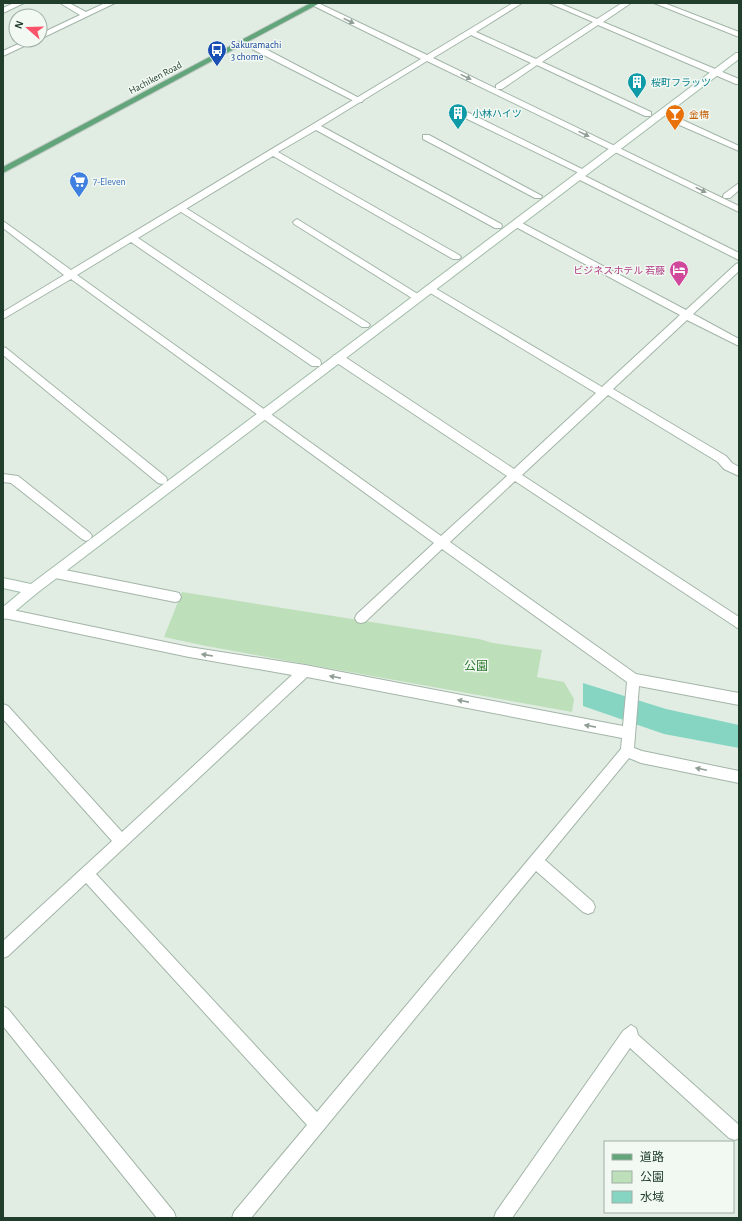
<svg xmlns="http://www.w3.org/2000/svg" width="742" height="1221" viewBox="0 0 742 1221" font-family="'Alegreya Sans','Noto Sans JP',sans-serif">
<rect width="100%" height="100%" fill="#e1ede3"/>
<path fill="#bddfb9" d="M 182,592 L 479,639 L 493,643 L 542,650 L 537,677 L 564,682 L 574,699 L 572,712 L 206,646 L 164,637 Z"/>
<path fill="#86d5c3" d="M 583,683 L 666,709 L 739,725 L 739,748 L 664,734 L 583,706 Z"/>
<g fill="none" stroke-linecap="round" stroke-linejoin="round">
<g stroke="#a3b5a8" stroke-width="2">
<path id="lane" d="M 14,3 L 24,3 L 3,13 L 3,8 Z
M 654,3 L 664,3 L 739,32 L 739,37 Z
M 252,45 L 258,45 L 363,100 L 362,102 L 356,102 L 252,49 Z
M 181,205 L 368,323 L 370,325 L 368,327 L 362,327 L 178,210 L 177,208 L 178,206 Z
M 297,219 L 421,296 L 423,298 L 421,300 L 415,300 L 294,224 L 293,222 Z"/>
</g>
<g stroke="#a3b5a8" stroke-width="2">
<path id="street" d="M 60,3 L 69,3 L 86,12 L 105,3 L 115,3 L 40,39 L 40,34 L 80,15 Z
M 308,3 L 318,3 L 427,55 L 513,3 L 522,3 L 476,32 L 536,59 L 593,22 L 549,3 L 559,3 L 597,19 L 622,3 L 631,3 L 603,22 L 739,79 L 739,84 L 736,84 L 598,25 L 542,62 L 651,112 L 651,116 L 645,116 L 537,65 L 502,89 L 496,89 L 496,85 L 531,63 L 471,35 L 433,58 L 739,206 L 739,212 L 427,61 L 321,126 L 501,224 L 502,226 L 501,228 L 495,228 L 316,130 L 278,152 L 459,255 L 461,257 L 459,259 L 453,259 L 273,156 L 138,238 L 320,360 L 321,363 L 320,366 L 312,366 L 131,242 L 77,275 L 441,536 L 507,476 L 334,361 L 333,358 L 334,355 L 342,355 L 514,469 L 596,393 L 427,291 L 425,289 L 427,287 L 433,287 L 602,387 L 680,315 L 514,226 L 513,224 L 514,222 L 520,222 L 686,310 L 736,264 L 739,263 L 739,271 L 693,314 L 739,339 L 739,346 L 687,320 L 613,389 L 726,456 L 732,463 L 739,467 L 739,476 L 724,469 L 718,462 L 608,395 L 522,475 L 739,617 L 739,629 L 515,481 L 450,542 L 636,674 L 739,693 L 739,705 L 639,686 L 634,748 L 642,751 L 739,771 L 739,783 L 641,763 L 629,758 L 545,860 L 593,902 L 595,907 L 593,912 L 588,914 L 583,912 L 536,871 L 251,1218 L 232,1218 L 234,1212 L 307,1125 L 86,883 L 8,956 L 3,958 L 3,941 L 112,841 L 3,719 L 3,704 L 8,706 L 122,832 L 292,675 L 189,657 L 4,618 L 3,608 L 189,647 L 305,665 L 623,726 L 627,682 L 442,549 L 365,622 L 361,623 L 357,622 L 355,618 L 357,614 L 434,543 L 71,279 L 3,319 L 3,312 L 64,275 L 3,228 L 3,221 L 71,270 L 421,59 ZM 307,677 L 622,738 L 621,749 L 317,1112 L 96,874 Z
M 27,40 L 37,40 L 3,56 L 3,51 Z
M 461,112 L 467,112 L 588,172 L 587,174 L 581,174 L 461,116 Z
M 668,116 L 674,116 L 739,146 L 739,151 L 668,120 Z
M 423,135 L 429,135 L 542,196 L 541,198 L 535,198 L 423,139 Z
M 579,173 L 739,253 L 739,260 L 576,178 L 575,176 Z
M 739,183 L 739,190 L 730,198 L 724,198 L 723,196 L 724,194 Z
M 3,347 L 6,348 L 166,477 L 167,480 L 166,483 L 162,484 L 158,483 L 3,355 Z
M 3,474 L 18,476 L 90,533 L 92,536 L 90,539 L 86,541 L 82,539 L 11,483 L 3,482 Z
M 55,568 L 175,592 L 179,593 L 181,597 L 179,601 L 175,602 L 55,578 L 51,576 L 49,573 L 51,570 Z
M 3,1006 L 8,1009 L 174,1212 L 176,1218 L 157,1218 L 3,1026 Z
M 631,1025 L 636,1028 L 638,1035 L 739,1125 L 739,1138 L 735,1140 L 729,1138 L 630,1048 L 512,1218 L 494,1218 L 496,1212 L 623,1031 Z"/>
</g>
<g stroke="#a2bca9" stroke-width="2">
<path id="secondary" d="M 736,53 L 739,53 L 739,59 L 37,593 L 7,618 L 3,619 L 3,607 L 21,592 L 3,588 L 3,578 L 31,584 Z"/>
</g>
<g stroke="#c1c9c4" stroke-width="2">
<path id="primary" d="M 311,3 L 320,3 L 3,173 L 3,167 Z"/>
</g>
<use href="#lane" fill="#fff" fill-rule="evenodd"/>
<use href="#street" fill="#fff" fill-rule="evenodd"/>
<use href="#secondary" fill="#fff" fill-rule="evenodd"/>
<use href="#primary" fill="#63a57b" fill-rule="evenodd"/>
</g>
<defs><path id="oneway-solid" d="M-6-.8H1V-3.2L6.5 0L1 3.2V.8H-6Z"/></defs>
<g fill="#909e95">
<use href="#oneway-solid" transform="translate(349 21) rotate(26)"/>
<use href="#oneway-solid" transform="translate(466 77) rotate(26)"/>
<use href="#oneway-solid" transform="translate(584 134) rotate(26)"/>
<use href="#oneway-solid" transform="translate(701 190) rotate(26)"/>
<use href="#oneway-solid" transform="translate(207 655) rotate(-171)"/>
<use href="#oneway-solid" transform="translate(335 677) rotate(-169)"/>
<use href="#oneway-solid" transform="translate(463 701) rotate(-169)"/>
<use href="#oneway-solid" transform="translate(590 726) rotate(-169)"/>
<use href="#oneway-solid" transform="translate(701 769) rotate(-168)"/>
</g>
<defs>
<g id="bus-pin" transform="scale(1)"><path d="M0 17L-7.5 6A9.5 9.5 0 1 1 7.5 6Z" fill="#1a4fb4" stroke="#f2f9f3"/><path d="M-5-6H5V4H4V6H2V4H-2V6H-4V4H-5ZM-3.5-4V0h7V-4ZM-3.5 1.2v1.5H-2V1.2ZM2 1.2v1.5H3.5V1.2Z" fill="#fff"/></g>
<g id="building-pin" transform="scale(1)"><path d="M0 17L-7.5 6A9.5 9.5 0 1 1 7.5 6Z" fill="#0f9aa8" stroke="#f2f9f3"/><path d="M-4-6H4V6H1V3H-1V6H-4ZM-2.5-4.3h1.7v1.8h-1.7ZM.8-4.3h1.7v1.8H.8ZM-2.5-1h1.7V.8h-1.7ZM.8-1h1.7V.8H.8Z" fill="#fff"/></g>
<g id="bar-pin" transform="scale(1)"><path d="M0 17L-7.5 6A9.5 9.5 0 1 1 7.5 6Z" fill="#e8710a" stroke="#f2f9f3"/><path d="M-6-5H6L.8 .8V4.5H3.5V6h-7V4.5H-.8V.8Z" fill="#fff"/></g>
<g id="supermarket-pin" transform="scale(1)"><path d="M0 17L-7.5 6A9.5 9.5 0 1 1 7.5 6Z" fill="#3f7fe0" stroke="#f2f9f3"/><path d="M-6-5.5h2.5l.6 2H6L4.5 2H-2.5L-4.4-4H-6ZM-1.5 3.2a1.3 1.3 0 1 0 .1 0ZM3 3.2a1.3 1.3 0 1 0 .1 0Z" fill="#fff"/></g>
<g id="hotel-pin" transform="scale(1)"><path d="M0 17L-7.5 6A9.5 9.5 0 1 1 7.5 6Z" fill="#d1479c" stroke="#f2f9f3"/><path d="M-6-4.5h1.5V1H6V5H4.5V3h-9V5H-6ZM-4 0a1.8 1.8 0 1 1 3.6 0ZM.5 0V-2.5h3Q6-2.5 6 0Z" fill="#fff"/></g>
</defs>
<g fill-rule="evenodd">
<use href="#bus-pin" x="217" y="50"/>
<use href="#building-pin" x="637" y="82"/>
<use href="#building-pin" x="458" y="113"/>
<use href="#bar-pin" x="675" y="114"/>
<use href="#supermarket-pin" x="79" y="181"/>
<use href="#hotel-pin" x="679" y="270"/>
</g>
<g text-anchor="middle" stroke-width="3" stroke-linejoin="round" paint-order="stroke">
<g font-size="10" fill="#164399" stroke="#f2f9f3" text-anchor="start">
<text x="231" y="48">Sakuramachi<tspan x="231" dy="12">3 chome</tspan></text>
</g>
<g font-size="10" fill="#203e2b" stroke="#f2f9f3">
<text transform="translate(155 77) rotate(-28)" y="4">Hachiken Road</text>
</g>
<g font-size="10" fill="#0d838f" stroke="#f2f9f3" text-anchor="start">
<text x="651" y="86">桜町フラッツ</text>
<text x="472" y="117">小林ハイツ</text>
</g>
<g font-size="10" fill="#c56008" stroke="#f2f9f3" text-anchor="start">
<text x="689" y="118">金梅</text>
</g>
<g font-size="10" fill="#366cbe" stroke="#f2f9f3" text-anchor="start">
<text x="93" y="185">7-Eleven</text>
</g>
<g font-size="10" fill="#b23c85" stroke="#f2f9f3" text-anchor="end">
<text x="665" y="274">ビジネスホテル 若藤</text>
</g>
<g font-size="12" fill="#287729" stroke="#f2f9f3">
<text x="476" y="670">公園</text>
</g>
</g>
<rect width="742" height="1221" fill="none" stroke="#203e2b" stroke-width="8"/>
<rect x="604" y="1141" width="130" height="72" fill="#f2f9f3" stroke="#9eaea3"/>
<rect x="612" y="1154" width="20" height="6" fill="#63a57b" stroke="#9eaea3"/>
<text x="640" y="1161" font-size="12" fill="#203e2b">道路</text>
<rect x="612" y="1171" width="20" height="12" fill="#bddfb9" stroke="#9eaea3"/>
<text x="640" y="1181" font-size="12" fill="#203e2b">公園</text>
<rect x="612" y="1191" width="20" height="12" fill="#86d5c3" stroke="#9eaea3"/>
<text x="640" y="1201" font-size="12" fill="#203e2b">水域</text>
<g transform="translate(28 28) rotate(290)"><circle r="19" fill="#f2f9f3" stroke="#9eaea3"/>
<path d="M0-3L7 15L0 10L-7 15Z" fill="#fa5268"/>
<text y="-6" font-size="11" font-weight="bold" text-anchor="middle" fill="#203e2b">N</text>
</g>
</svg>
